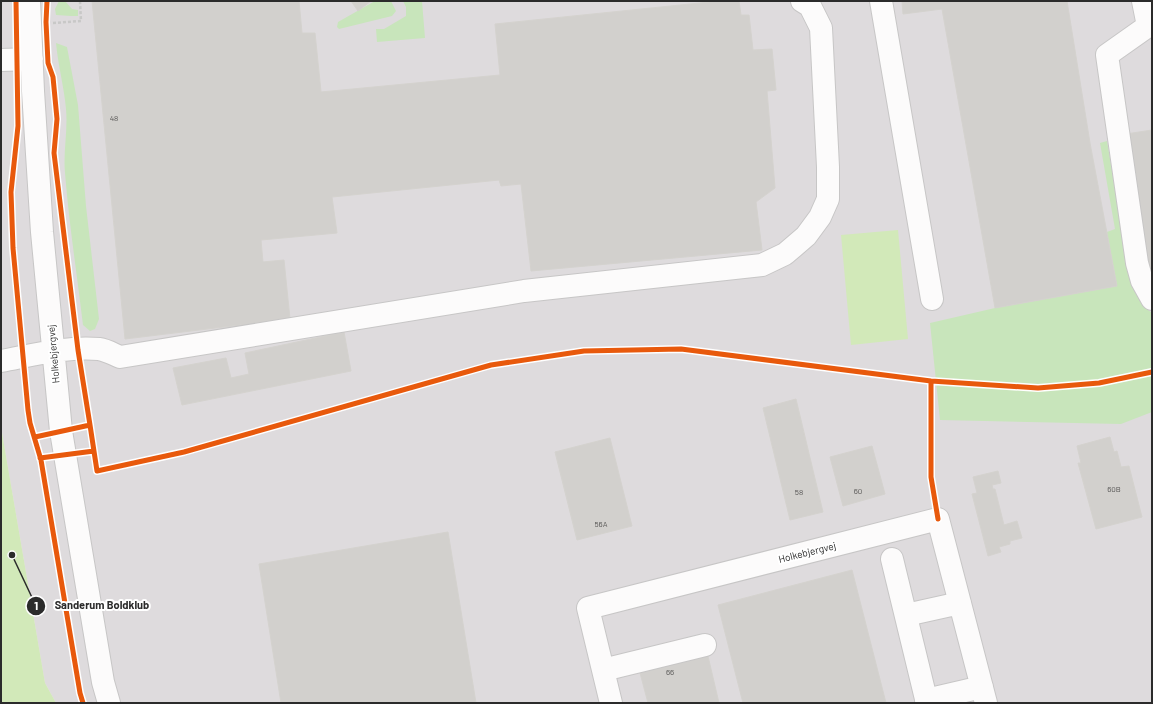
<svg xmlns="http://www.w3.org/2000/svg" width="1153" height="704" viewBox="0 0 1153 704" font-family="Barlow,sans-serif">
<rect width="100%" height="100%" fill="#eae7e2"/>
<path fill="#dedbdd" d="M 1,1 L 1152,1 L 1152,703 L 56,703 L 45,683 L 1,427 Z"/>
<path fill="#c8e5bb" d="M 59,1 L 65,1 L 72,9 L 78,10 L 78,16 L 71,16 L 56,15 L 55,9 Z
M 375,1 L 391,1 L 396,11 L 392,16 L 339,29 L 337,27 L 338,22 Z
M 403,1 L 422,1 L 425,38 L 377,42 L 376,29 L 384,29 L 406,16 L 406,7 Z
M 56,43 L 67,47 L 78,105 L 86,206 L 99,319 L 95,329 L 90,331 L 83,325 C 77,274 69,224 65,173 C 63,152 68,131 66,109 C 64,87 58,65 56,43 Z
M 1107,141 L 1129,271 L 1142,305 L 1152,313 L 1152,412 L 1121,424 L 940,420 L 930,323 L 995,308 L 1117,286 L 1107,232 L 1115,229 L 1100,143 Z"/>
<path fill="#d2e9b9" d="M 898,230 L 908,339 L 851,345 L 841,235 Z
M 1,427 L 45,683 L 56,703 L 1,703 Z"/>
<path fill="#d2d0cd" stroke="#d4d2ce" d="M 92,1 L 299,1 L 302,33 L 315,33 L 321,92 L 500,75 L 495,24 L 719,1 L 739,1 L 741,15 L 749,15 L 753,50 L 772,49 L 776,90 L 767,91 L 775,188 L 756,202 L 762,250 L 531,271 L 521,184 L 501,186 L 499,180 L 332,197 L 337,233 L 261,240 L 263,262 L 284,260 L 290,319 L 125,339 Z
M 351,1 L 371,1 L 358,11 Z
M 902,1 L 1067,1 L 1090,143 L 1117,286 L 995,308 L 942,9 L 903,14 Z
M 1152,130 L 1152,284 L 1150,284 L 1126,134 Z
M 344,332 L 351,371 L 182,405 L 173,368 L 226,358 L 231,378 L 249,374 L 245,353 Z
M 796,399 L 823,512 L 790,520 L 763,408 Z
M 1110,437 L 1114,452 L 1117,451 L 1121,467 L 1129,466 L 1142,517 L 1096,529 L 1078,463 L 1081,463 L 1077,446 Z
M 610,438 L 632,526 L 577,540 L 555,452 Z
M 872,446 L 885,494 L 843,506 L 830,457 Z
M 998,471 L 1001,483 L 992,485 L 993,489 L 995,489 L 1004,525 L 1017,521 L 1022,538 L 1010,541 L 1010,544 L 999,547 L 1001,552 L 988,556 L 972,494 L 977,493 L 973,477 Z
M 448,532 L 476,703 L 281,703 L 259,564 Z
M 852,570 L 886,703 L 743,703 L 718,605 Z
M 707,652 L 719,703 L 648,703 L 639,669 Z"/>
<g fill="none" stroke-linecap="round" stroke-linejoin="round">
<g stroke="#c7c6c6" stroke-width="24">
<path id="minor" d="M 29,1 L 33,91 L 42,232 L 61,431 L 103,682 L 109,703
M 881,1 L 932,299
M 1143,1 L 1148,26 L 1107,55 L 1137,263 L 1142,281 L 1152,299
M 1,60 L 32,59
M 1,361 C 33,355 67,346 99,349 C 106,350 113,354 120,357 L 524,291 L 762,265 L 785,254 L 806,236 L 820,217 L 828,199 L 828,167 L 821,28 L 810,6 L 802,1
M 892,559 L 927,703
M 906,615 L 960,603
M 603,670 L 705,645
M 926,700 L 982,687
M 611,703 L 588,608 L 938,519 L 986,703"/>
</g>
<path stroke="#c8c8c7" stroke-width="2.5" stroke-dasharray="3 2" stroke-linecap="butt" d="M 53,23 L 81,21 L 80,1"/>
<use href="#minor" stroke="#fcfbfb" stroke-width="22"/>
<g stroke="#fff" stroke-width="8">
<path id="cycleway" d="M 16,1 L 18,126 L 11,192 L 13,248 L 28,410 L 30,423 L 41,460 L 80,693 L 83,703
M 47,1 L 46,22 L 48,63 L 53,77 L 57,119 L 54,153 L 78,350 L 90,425
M 931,381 L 931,477 L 938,519
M 35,437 L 90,425 L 97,471 L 184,452 L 491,365 L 584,351 L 681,349 L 931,381 L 1038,388 L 1099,383 L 1152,372
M 40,458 L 94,451"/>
</g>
<use href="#cycleway" stroke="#e8590c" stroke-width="5"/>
</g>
<g text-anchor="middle" stroke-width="4" stroke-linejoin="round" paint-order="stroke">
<g font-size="8" fill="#565554">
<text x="114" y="121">48</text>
<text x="1114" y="492">60B</text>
<text x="858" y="494">60</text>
<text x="799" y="495">58</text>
<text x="601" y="527">56A</text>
<text x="670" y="675">66</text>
</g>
<g font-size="10" fill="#2b2b2b" stroke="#fff">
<text transform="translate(53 354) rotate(-95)" y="4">Holkebjergvej</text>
<text transform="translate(807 552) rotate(-14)" y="4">Holkebjergvej</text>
</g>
</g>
<path fill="none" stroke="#2b2b2b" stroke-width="1.5" d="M12 555L36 606"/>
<g fill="#2b2b2b" stroke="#fff" stroke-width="1.5">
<circle cx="12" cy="555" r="4"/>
<circle cx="36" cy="606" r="10"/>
</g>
<g font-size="12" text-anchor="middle" font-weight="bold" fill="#fff">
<text x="36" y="610">1</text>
</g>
<g font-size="11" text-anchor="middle" font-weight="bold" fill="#2b2b2b" stroke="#fff" stroke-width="4" stroke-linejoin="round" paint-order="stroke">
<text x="102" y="609">Sanderum Boldklub</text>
</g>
<rect width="1153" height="704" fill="none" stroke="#2b2b2b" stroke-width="4"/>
</svg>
